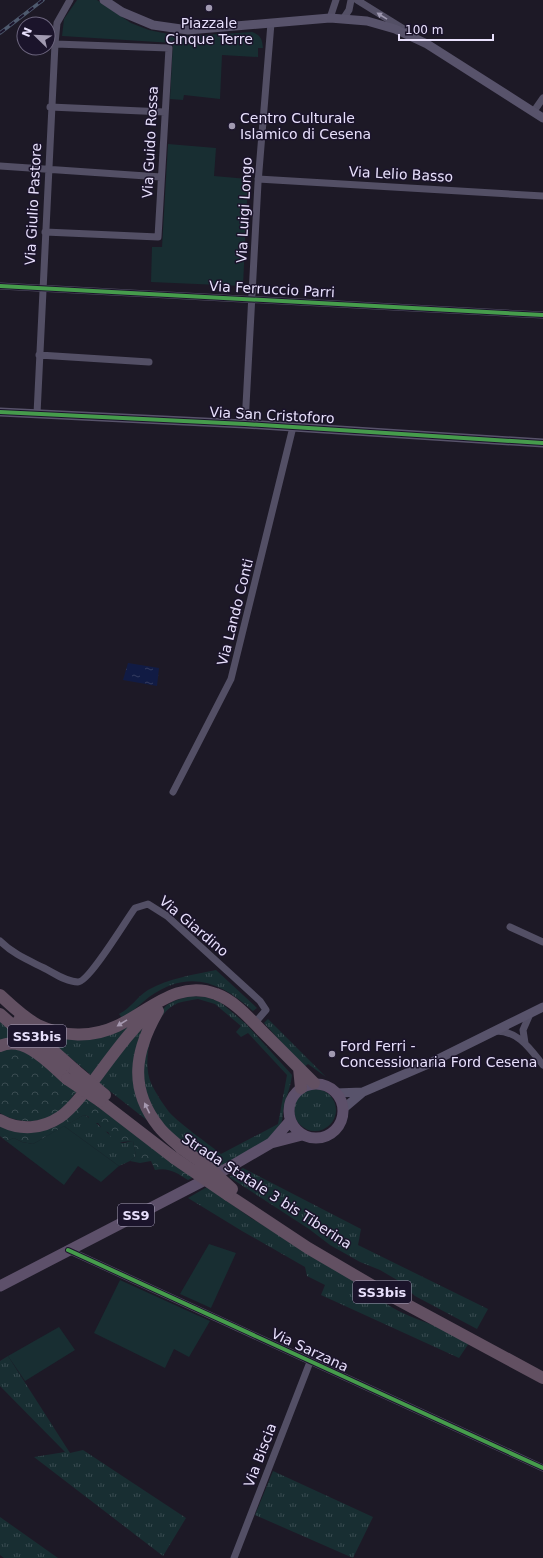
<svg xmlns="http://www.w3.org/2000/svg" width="543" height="1558" viewBox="0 0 543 1558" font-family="'DejaVu Sans',sans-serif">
<defs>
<pattern id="grass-tufts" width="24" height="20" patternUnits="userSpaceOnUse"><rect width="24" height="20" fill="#182e32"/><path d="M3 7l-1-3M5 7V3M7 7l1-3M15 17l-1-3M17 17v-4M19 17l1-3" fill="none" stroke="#3a4c51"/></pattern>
<pattern id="forest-crowns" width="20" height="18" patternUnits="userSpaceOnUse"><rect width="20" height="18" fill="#182e32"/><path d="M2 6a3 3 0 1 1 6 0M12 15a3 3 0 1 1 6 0" fill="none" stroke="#3a4c51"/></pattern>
<pattern id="water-ripples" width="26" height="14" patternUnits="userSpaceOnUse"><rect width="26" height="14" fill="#111b44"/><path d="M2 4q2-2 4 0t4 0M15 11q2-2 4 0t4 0" fill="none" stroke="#343c60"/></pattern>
</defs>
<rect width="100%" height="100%" fill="#1d1926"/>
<path fill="url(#grass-tufts)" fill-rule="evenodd" d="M 216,970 L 257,1008 L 253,1011 C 220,981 188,969 149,997 C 140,1004 132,1012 123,1019 L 119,1014 C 131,1008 137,997 148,990 C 169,978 193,975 216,970 Z
M 191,996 L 206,997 L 220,1002 L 246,1024 L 292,1075 C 291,1085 288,1092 285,1102 C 282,1111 284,1120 279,1129 C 269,1146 235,1158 217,1168 C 199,1155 162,1131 152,1111 C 149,1105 140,1080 140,1074 C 140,1059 154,1018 164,1008 C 171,1000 181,999 191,996 ZM 198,999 L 215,1004 L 241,1026 L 236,1032 L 241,1037 L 248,1033 L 287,1075 L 278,1124 L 221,1154 C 206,1142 181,1125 169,1112 C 163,1104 155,1092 151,1083 C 141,1060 152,1014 178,1003 C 184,1001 192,1000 198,999 Z
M 152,1014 C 123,1064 132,1075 153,1125 L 97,1081 Z
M 140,1015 L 91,1075 L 29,1023 L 64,1036 Z
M 0,1017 L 27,1043 L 0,1041 Z
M 268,1019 L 326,1077 L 308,1064 L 304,1067 L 264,1023 Z
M294 1110a21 21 0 1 1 42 0a21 21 0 1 1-42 0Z
M 84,1115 C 96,1120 114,1142 123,1143 C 126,1143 130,1141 133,1141 L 136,1156 L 130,1161 L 119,1166 L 64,1126 Z
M 243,1168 L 361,1229 L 358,1245 L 488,1309 L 477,1329 L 415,1296 L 397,1280 L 380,1270 L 360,1262 L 330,1245 L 309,1229 L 229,1177 Z
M 207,1187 L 251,1218 L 371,1290 C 388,1309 407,1315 430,1324 C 444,1329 456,1337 469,1343 L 459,1358 L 321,1295 L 325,1285 L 307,1276 L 305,1267 L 242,1231 L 188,1198 Z
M 8,1356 L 70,1453 L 83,1450 L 186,1518 L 163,1556 L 34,1457 L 65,1452 L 0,1386 L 0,1361 Z
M 273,1471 L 373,1517 L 353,1558 L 255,1515 Z
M 0,1517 L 58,1558 L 4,1558 L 0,1555 Z"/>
<path fill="url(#forest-crowns)" d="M 18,1048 L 33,1053 L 77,1091 C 72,1097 66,1107 59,1112 C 41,1124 18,1124 0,1113 L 0,1050 Z
M 86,1098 L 194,1177 L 188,1180 C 177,1173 169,1167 155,1170 L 151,1161 L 140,1163 L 130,1161 L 136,1156 L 133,1141 L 111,1143 L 111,1137 L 108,1132 L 100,1131 L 101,1127 L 98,1123 L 89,1123 L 89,1117 L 84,1115 L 33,1144 L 22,1142 L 14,1138 L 6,1141 L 0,1136 L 0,1125 L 23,1131 Z"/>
<path fill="#182e32" d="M 77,0 L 97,0 L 131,23 L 149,30 L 173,35 L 189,36 L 252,32 C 261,35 262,39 263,48 L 258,48 L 258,57 L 222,55 L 220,99 L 184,95 L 183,100 L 170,99 L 173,43 L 62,36 L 64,19 Z
M 168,144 L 216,148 L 214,176 L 248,179 L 243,286 L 151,282 L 152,247 L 162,247 Z
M 64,1126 L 119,1166 L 101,1182 L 78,1166 L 64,1185 L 6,1141 L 14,1138 L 22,1142 L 33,1144 Z
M 209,1244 L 236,1253 L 211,1308 L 180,1294 Z
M 120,1280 L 210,1321 L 189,1357 L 174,1349 L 165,1368 L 94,1333 Z
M 59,1327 L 75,1350 L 25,1381 L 8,1356 Z"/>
<path fill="url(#water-ripples)" d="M 128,663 L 159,668 L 157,686 L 123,680 Z"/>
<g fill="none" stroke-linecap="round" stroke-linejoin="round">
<path stroke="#534f65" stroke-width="7" d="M 357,0 L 407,31
M 330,18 L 336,0
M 343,19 L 349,10 L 351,0
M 50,107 L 165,112
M 534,111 L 543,98
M 0,166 L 161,177
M 258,179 L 543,196
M 45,232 L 158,237 L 169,48 L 55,44
M 0,286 L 543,315
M 39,355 L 149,362
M 37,414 L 55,44 L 57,23 L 70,0
M 245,424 L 258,183 L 271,23
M 173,792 L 231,679 L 293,427
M 510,927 L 543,942
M 0,941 C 13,954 28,960 44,968 C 54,973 66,982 78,982 C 89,982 126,920 135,908 L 148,904 L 167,916 L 260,1001 L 266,1010 L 254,1024
M 496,1031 C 519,1031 530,1049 543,1065
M 525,1043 L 523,1030 L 530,1014
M 68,1250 L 543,1468
M 234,1558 L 310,1362"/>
<path stroke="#58536b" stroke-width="9" d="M 104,0 L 122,12 L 153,25 L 188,30 L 330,18 L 367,21 L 395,29 L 427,44 L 543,118
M 0,412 L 245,424 L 543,443
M 336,1093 L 363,1092
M 343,1109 L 363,1092 L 428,1064 L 543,1007"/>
<path stroke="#5d506a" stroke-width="11" d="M289 1111a27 27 0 1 1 54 0a27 27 0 1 1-54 0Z
M 271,1143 L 290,1121
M 0,1286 L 228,1168 L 271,1143 L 302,1135"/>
<path stroke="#625062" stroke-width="12" d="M 0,995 C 12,1006 24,1018 38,1025 C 63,1037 92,1038 117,1026 C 149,1011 178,979 216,994 C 235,1001 249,1018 263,1032 C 280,1049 297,1066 314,1083
M 158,1011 C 135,1051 128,1088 159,1127 C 165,1135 174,1141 181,1148
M 0,1014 L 53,1061
M 19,1020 L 75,1070
M 0,1046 C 25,1035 50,1064 67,1079
M 299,1068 L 301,1088
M 100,1101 L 174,1158
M 0,1120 C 20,1131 42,1129 60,1117 C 71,1110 80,1097 88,1088 C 108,1062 130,1029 155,1008
M 228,1195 L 308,1248 L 378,1289 L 543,1378"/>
<g stroke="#4e5a6e" stroke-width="3.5">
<path id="rail" d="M 0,33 L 43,0"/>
</g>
<use href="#rail" stroke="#1b142b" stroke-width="2" stroke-dasharray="6" stroke-linecap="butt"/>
<path stroke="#625062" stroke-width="12" d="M 75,1070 L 105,1095
M 67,1079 L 100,1101
M 181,1148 L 207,1166 L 232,1189
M 174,1158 L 228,1195"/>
<g stroke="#1b142b" stroke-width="6">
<path id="cycleway" d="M 0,286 L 543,315
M 0,412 L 245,424 L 543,443
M 68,1250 L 543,1468"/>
</g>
<use href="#cycleway" stroke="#469c4c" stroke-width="4"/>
</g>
<defs><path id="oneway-solid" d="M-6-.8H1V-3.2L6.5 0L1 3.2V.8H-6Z"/></defs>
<use fill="#9e98b0" href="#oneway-solid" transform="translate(382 16) rotate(-148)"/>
<g fill="#a598af">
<use href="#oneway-solid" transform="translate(122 1023) rotate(148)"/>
<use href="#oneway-solid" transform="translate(147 1108) rotate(-116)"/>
</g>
<g fill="#a19ab1" stroke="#1b142b" stroke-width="1.5">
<circle cx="209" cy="8" r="4"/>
<circle cx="232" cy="126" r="4"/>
<circle cx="332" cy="1054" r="4"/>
</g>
<g text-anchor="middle" stroke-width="3" stroke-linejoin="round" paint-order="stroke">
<g fill="#1b142b" stroke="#aaa3bd" stroke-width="1">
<rect x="8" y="1025" width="58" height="22" rx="3"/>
<rect x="118" y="1204" width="36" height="22" rx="3"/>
<rect x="353" y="1281" width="58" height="22" rx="3"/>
</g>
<g font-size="13" font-weight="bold" fill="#e8e0fc">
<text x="37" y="1041">SS3bis</text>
<text x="136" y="1220">SS9</text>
<text x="382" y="1297">SS3bis</text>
</g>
<g font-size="14" fill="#e8e0fc" stroke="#1b142b" text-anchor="start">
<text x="209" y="28" text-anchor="middle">Piazzale<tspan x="209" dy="16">Cinque Terre</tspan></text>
<text x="240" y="123">Centro Culturale<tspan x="240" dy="16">Islamico di Cesena</tspan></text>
<text x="340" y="1051">Ford Ferri -<tspan x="340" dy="16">Concessionaria Ford Cesena</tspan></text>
</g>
<g font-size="14" fill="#e8e0fc" stroke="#1b142b">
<text transform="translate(150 142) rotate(-87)" y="5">Via Guido Rossa</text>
<text transform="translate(401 174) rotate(3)" y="5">Via Lelio Basso</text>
<text transform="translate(33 204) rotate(-87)" y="5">Via Giulio Pastore</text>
<text transform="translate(244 210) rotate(-87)" y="5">Via Luigi Longo</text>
<text transform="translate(272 289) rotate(3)" y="5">Via Ferruccio Parri</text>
<text transform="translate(272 415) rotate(3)" y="5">Via San Cristoforo</text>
<text transform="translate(235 612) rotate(-76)" y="5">Via Lando Conti</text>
<text transform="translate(194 926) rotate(40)" y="5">Via Giardino</text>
<text transform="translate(267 1191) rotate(33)" y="5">Strada Statale 3 bis Tiberina</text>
<text transform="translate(310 1350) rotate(25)" y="5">Via Sarzana</text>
<text transform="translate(260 1455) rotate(-69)" y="5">Via Biscia</text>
</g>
</g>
<g transform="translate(36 36) rotate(293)"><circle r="19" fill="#1b142b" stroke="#6d667f"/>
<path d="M0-3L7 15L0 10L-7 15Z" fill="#a19ab1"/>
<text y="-6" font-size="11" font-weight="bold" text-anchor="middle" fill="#e8e0fc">N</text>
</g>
<path d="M399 34v6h94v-6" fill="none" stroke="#e8e0fc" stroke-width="2"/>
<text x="405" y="34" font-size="12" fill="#e8e0fc" stroke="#1b142b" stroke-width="3" paint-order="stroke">100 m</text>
</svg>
